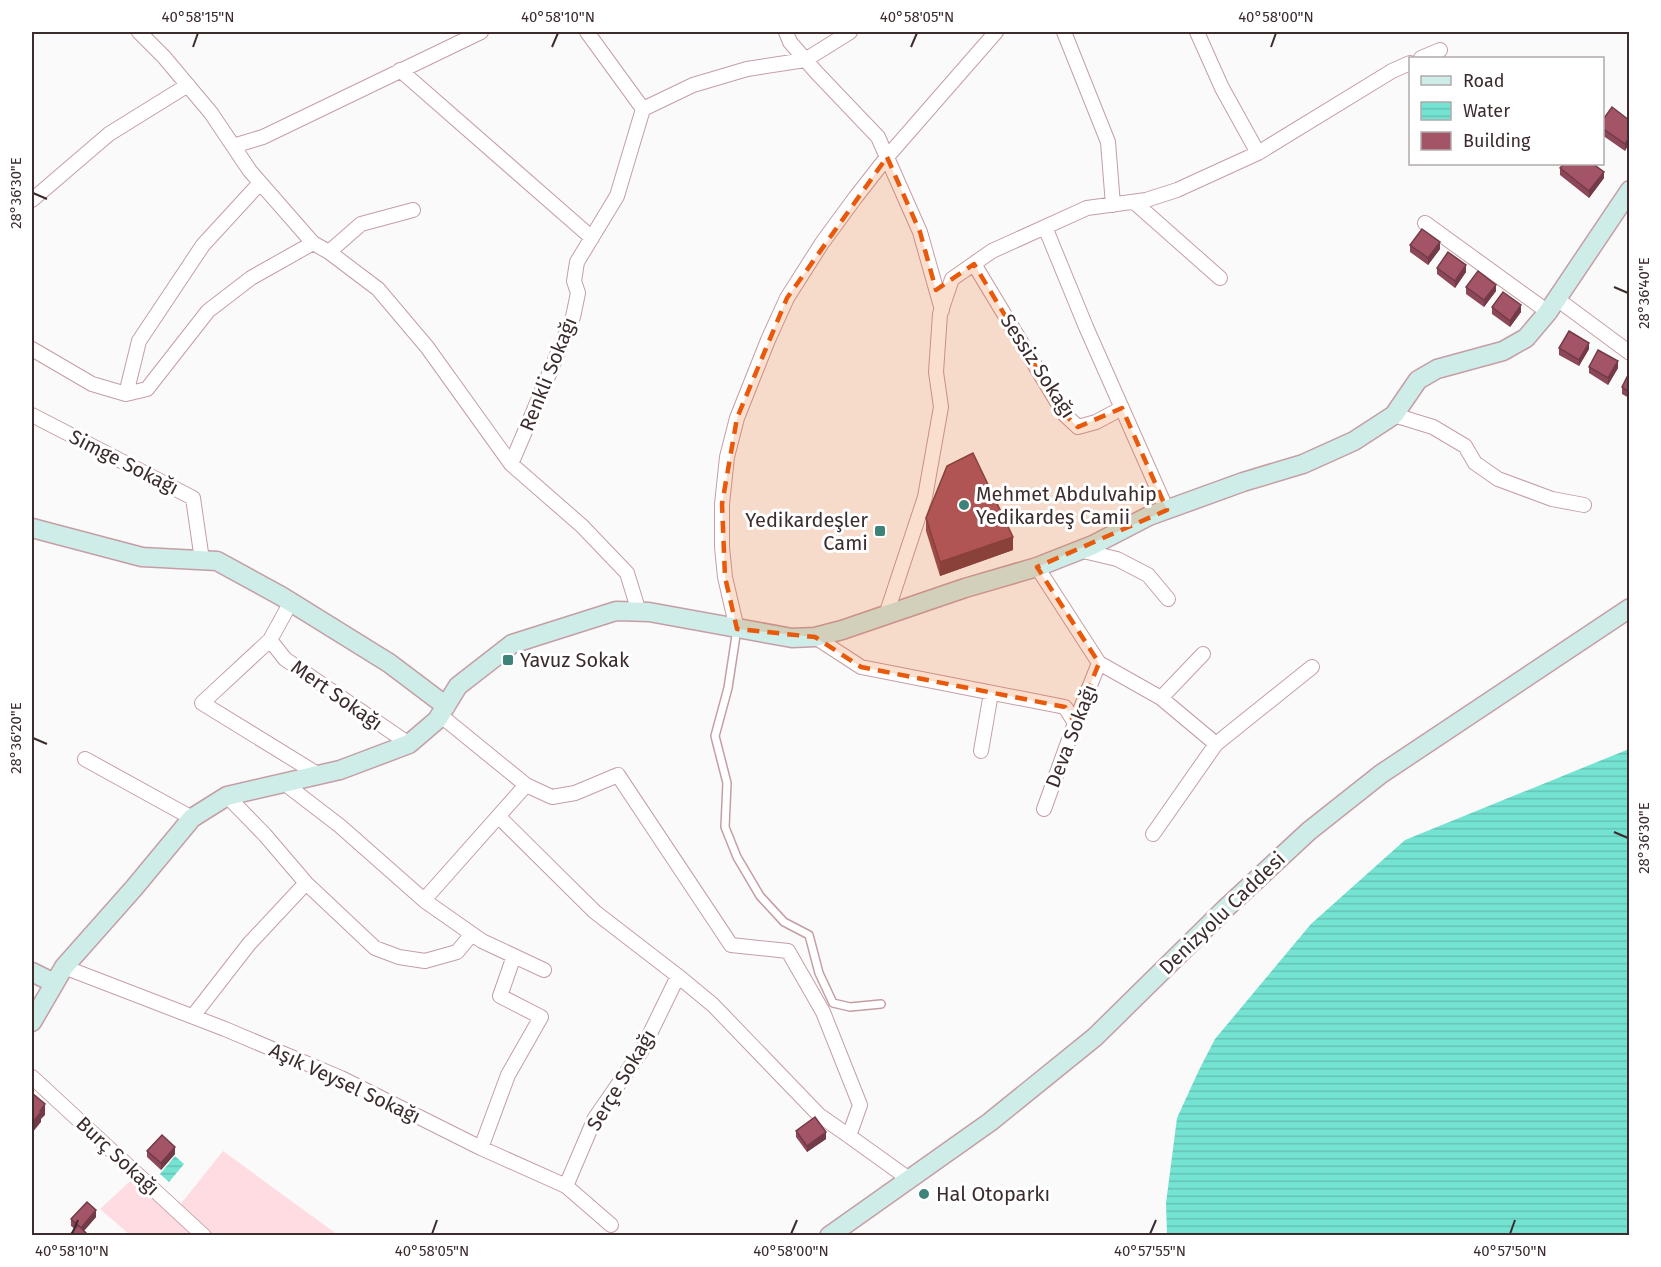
<svg xmlns="http://www.w3.org/2000/svg" width="1661" height="1267" viewBox="0 0 1661 1267" font-family="'Fira Sans',sans-serif">
<defs>
<pattern id="water-rules" width="6" height="5" patternUnits="userSpaceOnUse" patternTransform="scale(1.5)"><rect width="6" height="5" fill="#74e3d2"/><path d="M0 2.5h6" fill="none" stroke="#65c3b5"/></pattern>
</defs>
<rect width="100%" height="100%" fill="#fafafa"/>
<path fill="#fedce1" d="M 223,1151 L 338,1235 L 130,1235 L 100,1209 L 138,1174 L 176,1210 Z"/>
<path fill="url(#water-rules)" d="M 1629,749 L 1629,1235 L 1167,1235 L 1166,1203 L 1177,1118 L 1199,1070 L 1215,1039 L 1311,924 L 1405,840 Z
M 175,1156 L 184,1164 L 169,1182 L 160,1174 Z"/>
<g fill="none" stroke-linecap="round" stroke-linejoin="round">
<g stroke="#c59ea5" stroke-width="10">
<path id="lane" d="M 737,629 L 728,688 L 715,736 L 727,783 L 725,827 L 737,857 L 760,896 L 784,922 L 809,935 L 819,973 L 833,1003 L 850,1007 L 881,1004"/>
</g>
<g stroke="#c59ea5" stroke-width="16">
<path id="street" d="M 139,32 L 164,57 L 211,113 L 250,171 L 313,243 L 329,252 L 378,289 L 427,347 L 511,464 L 582,526 L 627,573 L 639,612
M 587,32 L 643,109
M 786,32 L 790,42 L 816,72 L 878,137 L 920,232 L 942,310
M 1064,32 L 1108,142 L 1113,205
M 1197,32 L 1222,88 L 1258,153
M 1421,58 L 1440,50
M 400,70 L 592,238
M 233,146 L 263,137 L 481,32
M 32,200 L 109,134 L 188,85
M 1134,202 L 1220,278
M 1425,223 L 1548,312
M 1045,227 L 1086,327 L 1167,510
M 329,252 L 361,224 L 413,210
M 974,264 L 1065,415 L 1078,427 L 1096,422 L 1122,408
M 1557,299 L 1630,353
M 32,349 L 92,384 L 126,394 L 147,389 L 208,311 L 251,278 L 313,243
M 126,394 L 139,341 L 203,245 L 260,183
M 32,415 L 193,498 L 202,560
M 1394,415 L 1433,427 L 1465,446 L 1475,463 L 1498,479 L 1552,499 L 1584,505
M 511,464 L 529,422 L 573,317 L 578,293 L 574,281 L 577,262 L 617,196 L 643,109 L 693,85 L 747,69 L 805,60 L 850,32
M 1079,550 L 1117,559 L 1148,575 L 1168,599
M 1037,567 L 1099,663 L 1161,698 L 1216,744
M 291,602 L 270,640 L 202,703 L 319,775
M 886,615 L 925,497 L 941,407 L 936,372 L 940,314 L 952,279 L 992,251 L 1087,208 L 1146,200 L 1177,190 L 1258,153 L 1392,71 L 1410,63
M 737,629 L 725,577 L 722,547 L 722,504 L 727,457 L 737,418 L 768,340 L 787,298 L 822,243 L 855,198 L 887,157 L 996,32
M 815,637 L 861,667 L 1065,707 L 1075,723
M 270,640 L 285,659 L 409,744
M 1161,698 L 1203,654
M 440,715 L 526,785 L 552,797 L 575,793 L 618,775 L 731,945 L 788,951 L 823,1012 L 860,1105 L 849,1136 L 819,1115 L 713,1005 L 678,976 L 595,912 L 499,817
M 981,751 L 991,693
M 85,759 L 192,818
M 284,783 L 340,826 L 425,901 L 482,941 L 544,970
M 227,796 L 265,835 L 306,883 L 375,948 L 399,957 L 425,961 L 457,952 L 472,934
M 1044,809 L 1075,723 L 1099,663
M 1153,834 L 1216,744 L 1312,667
M 424,900 L 526,785
M 64,967 L 225,1029 L 341,1078 L 481,1148 L 566,1186 L 611,1225
M 193,1016 L 249,944 L 306,883
M 32,1077 L 204,1236
M 849,1136 L 909,1179
M 481,1148 L 508,1075 L 541,1017 L 500,996 L 514,956
M 566,1186 L 595,1118 L 642,1050 L 678,976"/>
</g>
<g stroke="#c59ea5" stroke-width="21">
<path id="secondary" d="M 32,528 L 142,557 L 217,561 L 281,596 L 389,663 L 446,706
M 32,972 L 54,983
M 32,1022 L 64,967 L 134,888 L 192,818 L 227,796 L 340,770 L 409,744 L 437,720 L 458,686 L 512,644 L 616,611 L 649,612 L 792,638 L 815,637 L 842,630 L 965,588 L 1037,567 L 1093,545 L 1149,516 L 1243,482 L 1303,464 L 1354,441 L 1394,415 L 1418,380 L 1437,369 L 1503,351 L 1526,338 L 1548,312 L 1630,190
M 829,1236 L 990,1122 L 1095,1037 L 1226,908 L 1309,831 L 1381,774 L 1630,608"/>
</g>
<use href="#lane" stroke="#fff" stroke-width="7"/>
<use href="#street" stroke="#fff" stroke-width="14"/>
<use href="#secondary" stroke="#ceede8" stroke-width="18"/>
</g>
<path fill="#8c4858" d="M 1629,120 L 1625,151 L 1602,135 L 1602,121 Z
M 1560,168 L 1604,178 L 1589,198 L 1560,175 Z
M 1410,245 L 1440,249 L 1428,265 L 1410,252 Z
M 1437,268 L 1466,272 L 1455,288 L 1437,274 Z
M 1466,287 L 1496,291 L 1484,307 L 1466,294 Z
M 1492,307 L 1521,312 L 1510,327 L 1492,314 Z
M 1559,348 L 1589,349 L 1579,366 L 1559,355 Z
M 1589,367 L 1618,368 L 1608,385 L 1589,373 Z
M 1629,373 L 1629,398 L 1622,394 L 1622,387 Z
M 926,518 L 1013,550 L 940,576 L 926,531 Z
M 796,1131 L 826,1139 L 807,1152 L 796,1137 Z
M 147,1151 L 175,1154 L 161,1170 L 147,1157 Z
M 96,1217 L 84,1231 L 75,1229 L 71,1226 L 71,1219 Z"/>
<path fill="#723b47" d="M 1629,138 L 1629,144 L 1625,151 L 1625,144 Z
M 1604,172 L 1604,178 L 1589,198 L 1589,191 Z
M 1440,242 L 1440,249 L 1428,265 L 1428,258 Z
M 1466,265 L 1466,272 L 1455,288 L 1455,281 Z
M 1496,285 L 1496,291 L 1484,307 L 1484,300 Z
M 1521,305 L 1521,312 L 1510,327 L 1510,321 Z
M 1589,343 L 1589,349 L 1579,366 L 1579,360 Z
M 1618,361 L 1618,368 L 1608,385 L 1608,378 Z
M 1013,537 L 1013,550 L 940,576 L 940,562 Z
M 45,1104 L 45,1115 L 41,1119 L 41,1122 L 32,1133 L 32,1123 Z
M 826,1132 L 826,1139 L 807,1152 L 807,1146 Z
M 175,1147 L 175,1154 L 161,1170 L 161,1163 Z
M 96,1210 L 96,1217 L 81,1234 L 81,1228 Z"/>
<path fill="#a35466" stroke="#723b47" stroke-width="1.5" d="M 1612,107 L 1629,120 L 1629,138 L 1625,144 L 1602,128 L 1602,121 Z
M 1564,164 L 1593,164 L 1604,172 L 1589,191 L 1560,168 Z
M 1422,229 L 1440,242 L 1428,258 L 1410,245 Z
M 1448,252 L 1466,265 L 1455,281 L 1437,268 Z
M 1478,271 L 1496,285 L 1484,300 L 1466,287 Z
M 1503,292 L 1521,305 L 1510,321 L 1492,307 Z
M 1569,331 L 1589,343 L 1579,360 L 1559,348 Z
M 1598,350 L 1618,361 L 1608,378 L 1589,367 Z
M 1629,373 L 1629,392 L 1622,387 Z
M 973,453 L 1013,537 L 940,562 L 926,518 L 947,466 Z
M 32,1093 L 45,1104 L 40,1111 L 41,1112 L 32,1123 Z
M 815,1117 L 826,1132 L 807,1146 L 796,1131 Z
M 162,1135 L 175,1147 L 161,1163 L 147,1151 Z
M 87,1202 L 96,1210 L 81,1228 L 71,1219 Z
M 78,1225 L 89,1236 L 69,1236 Z"/>
<path fill="#e8590c" fill-opacity="0.2" stroke="#e8590c" stroke-width="4.5" stroke-dasharray="12 8" stroke-linejoin="round" d="M 887,157 L 920,232 L 936,290 L 974,264 L 1065,415 L 1078,427 L 1122,408 L 1167,510 L 1037,567 L 1099,663 L 1075,723 L 1065,707 L 861,667 L 815,637 L 737,629 L 725,577 L 722,504 L 737,418 L 787,298 Z"/>
<path fill="none" stroke="#3c2c2e" stroke-width="2" d="M 193,47 L 198,33M 552,47 L 558,33M 911,47 L 917,33M 1271,47 L 1276,33M 33,193 L 47,199M 1614,287 L 1628,293M 33,738 L 47,744M 1614,832 L 1628,838M 72,1234 L 78,1220M 432,1234 L 437,1220M 791,1234 L 797,1220M 1150,1234 L 1156,1220M 1510,1234 L 1515,1220"/>
<g fill="#3e8379" stroke="#fff" stroke-width="2">
<circle cx="964" cy="505" r="6"/>
<rect x="874" y="525" width="12" height="12" rx="3"/>
<rect x="502" y="654" width="12" height="12" rx="3"/>
<circle cx="924" cy="1194" r="6"/>
</g>
<g text-anchor="middle" stroke-width="6" stroke-linejoin="round" paint-order="stroke">
<g font-size="20" fill="#3c2c2e" stroke="#fff">
<text transform="translate(1038 366) rotate(57)" y="7">Sessiz Sokağı</text>
<text transform="translate(548 374) rotate(-68)" y="7">Renkli Sokağı</text>
<text transform="translate(124 462) rotate(27)" y="7">Simge Sokağı</text>
<text transform="translate(337 695) rotate(35)" y="7">Mert Sokağı</text>
<text transform="translate(1071 736) rotate(-69)" y="7">Deva Sokağı</text>
<text transform="translate(1222 913) rotate(-44)" y="7">Denizyolu Caddesi</text>
<text transform="translate(621 1080) rotate(-59)" y="7">Serçe Sokağı</text>
<text transform="translate(345 1083) rotate(25)" y="7">Aşık Veysel Sokağı</text>
<text transform="translate(118 1156) rotate(43)" y="7">Burç Sokağı</text>
</g>
<g font-size="20" fill="#3c2c2e" stroke="#fff" text-anchor="start">
<text x="976" y="501">Mehmet Abdulvahip<tspan x="976" dy="23">Yedikardeş Camii</tspan></text>
<text x="868" y="527" text-anchor="end">Yedikardeşler<tspan x="868" dy="23">Cami</tspan></text>
<text x="520" y="667">Yavuz Sokak</text>
<text x="936" y="1201">Hal Otoparkı</text>
</g>
</g>
<rect width="1661" height="1267" fill="none" stroke="#ffffff" stroke-width="66"/>
<rect x="1409" y="57" width="195" height="108" fill="#ffffff" stroke="#b1abab" stroke-width="1.5"/>
<rect x="1421" y="76" width="30" height="9" fill="#ceede8" stroke="#b1abab" stroke-width="1.5"/>
<text x="1463" y="87" font-size="18" fill="#3c2c2e">Road</text>
<rect x="1421" y="102" width="30" height="18" fill="url(#water-rules)" stroke="#b1abab" stroke-width="1.5"/>
<text x="1463" y="117" font-size="18" fill="#3c2c2e">Water</text>
<rect x="1421" y="132" width="30" height="18" fill="#a35466" stroke="#b1abab" stroke-width="1.5"/>
<text x="1463" y="147" font-size="18" fill="#3c2c2e">Building</text>
<rect x="33" y="33" width="1595" height="1201" fill="none" stroke="#3c2c2e" stroke-width="2"/>
<g font-size="15" text-anchor="middle" fill="#3c2c2e">
<text x="198" y="22">40°58'15"N</text>
<text x="558" y="22">40°58'10"N</text>
<text x="917" y="22">40°58'05"N</text>
<text x="1276" y="22">40°58'00"N</text>
<text transform="translate(16 193) rotate(-90)" y="5">28°36'30"E</text>
<text transform="translate(1644 293) rotate(-90)" y="5">28°36'40"E</text>
<text transform="translate(16 738) rotate(-90)" y="5">28°36'20"E</text>
<text transform="translate(1644 838) rotate(-90)" y="5">28°36'30"E</text>
<text x="72" y="1256">40°58'10"N</text>
<text x="432" y="1256">40°58'05"N</text>
<text x="791" y="1256">40°58'00"N</text>
<text x="1150" y="1256">40°57'55"N</text>
<text x="1510" y="1256">40°57'50"N</text>
</g>
</svg>
